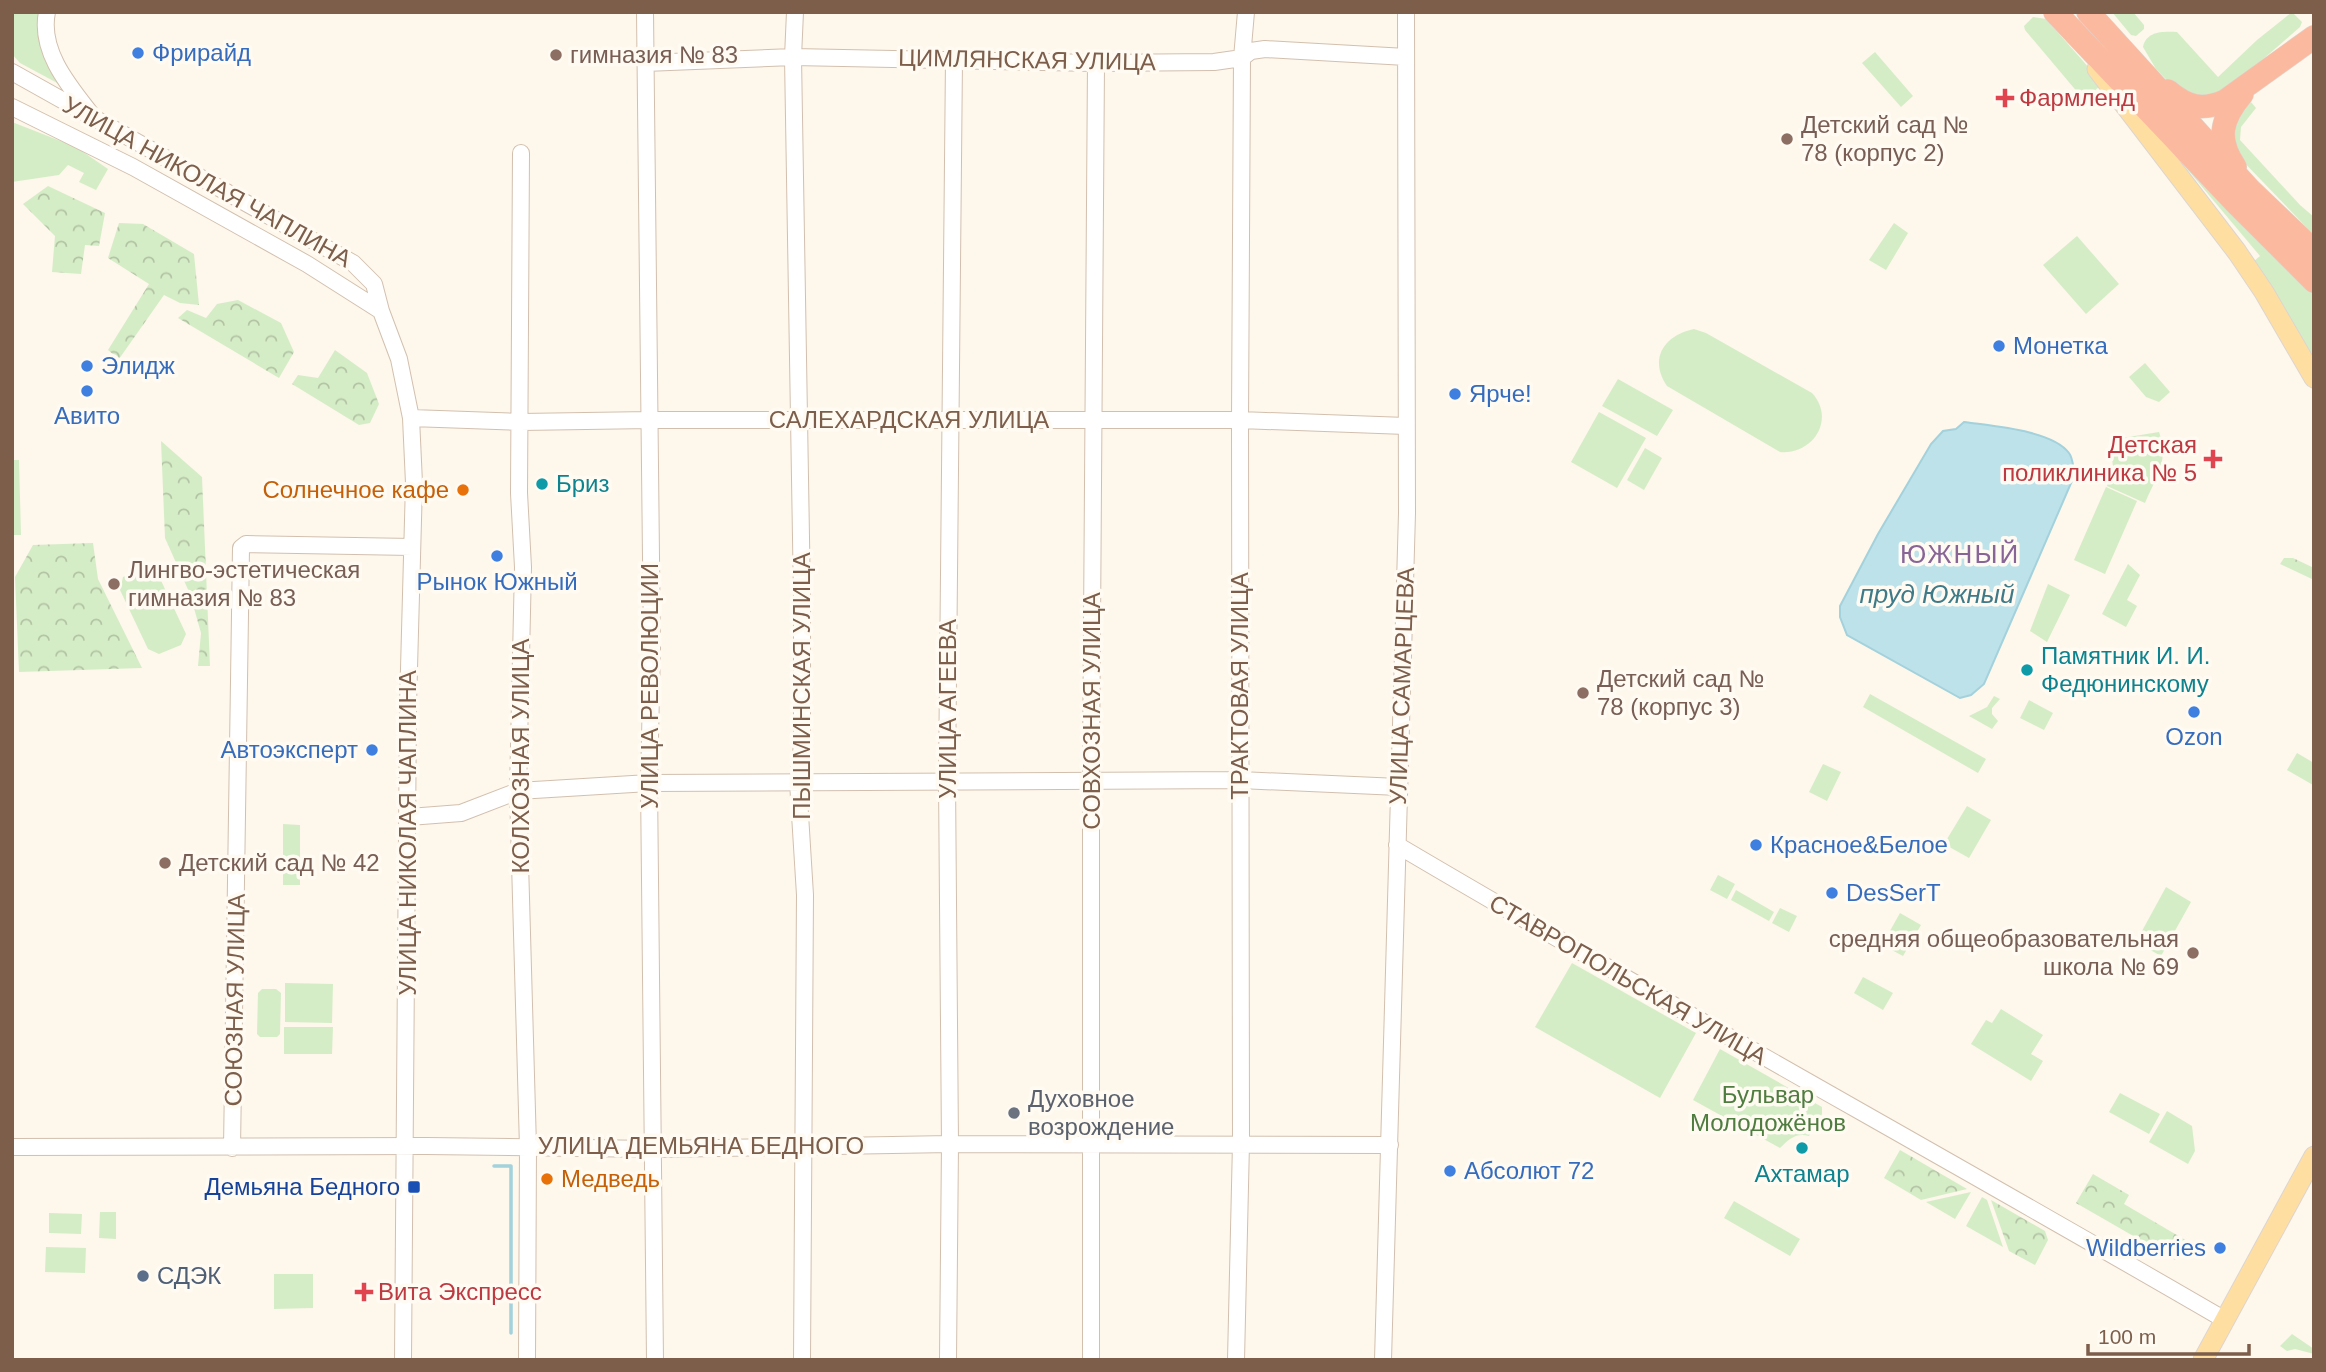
<svg xmlns="http://www.w3.org/2000/svg" width="2326" height="1372" viewBox="0 0 2326 1372" font-family="Helvetica,sans-serif">
<defs>
<pattern id="forest-crowns" width="20" height="18" patternUnits="userSpaceOnUse" patternTransform="scale(1.75)"><rect width="20" height="18" fill="#d5edc7"/><path d="M2 6a3 3 0 1 1 6 0M12 15a3 3 0 1 1 6 0" fill="none" stroke="#b2c3a4"/></pattern>
</defs>
<rect width="100%" height="100%" fill="#fef7eb"/>
<path fill="#d5edc7" d="M 12,12 L 41,12 L 61,85 L 20,63 L 12,54 Z
M 2112,12 L 2133,12 L 2144,25 L 2144,29 L 2136,36 L 2131,35 Z
M 2292,12 L 2302,22 L 2300,27 L 2215,101 L 2179,93 L 2156,69 L 2143,47 C 2146,31 2163,31 2177,32 L 2218,77 L 2257,40 Z
M 2033,17 L 2046,19 L 2098,78 L 2100,86 L 2084,100 L 2025,30 L 2024,26 Z
M 1875,52 L 1913,96 L 1901,107 L 1862,63 Z
M 2251,102 L 2256,108 L 2241,127 L 2240,140 L 2300,205 L 2314,217 L 2314,235 L 2236,154 L 2234,119 Z
M 12,122 L 76,147 L 108,169 L 96,190 L 79,182 L 84,173 L 68,165 L 59,175 L 12,182 Z
M 2172,151 L 2314,293 L 2314,365 L 2254,261 L 2260,256 Z
M 1894,223 L 1908,233 L 1886,270 L 1869,260 Z
M 2077,236 L 2119,284 L 2086,314 L 2043,265 Z
M 1694,329 L 1706,333 L 1812,393 C 1836,419 1813,455 1780,452 L 1667,386 C 1648,358 1665,335 1694,329 Z
M 2145,363 L 2170,392 L 2159,402 L 2146,397 L 2129,377 Z
M 1618,379 L 1673,410 L 1657,436 L 1602,406 Z
M 1599,412 L 1646,438 L 1617,488 L 1571,462 Z
M 2159,432 C 2170,461 2155,478 2145,503 L 2107,486 L 2113,467 L 2110,440 Z
M 1645,448 L 1662,458 L 1644,490 L 1627,480 Z
M 12,460 L 19,460 L 21,535 L 12,535 Z
M 2106,487 L 2137,501 L 2105,574 L 2074,560 Z
M 2128,564 L 2140,575 L 2127,600 L 2137,606 L 2126,627 L 2102,614 Z
M 145,567 L 152,568 L 157,572 L 186,634 L 181,645 L 159,654 L 148,649 L 120,590 L 123,577 Z
M 2048,584 L 2070,595 L 2047,642 L 2030,631 Z
M 1870,694 L 1986,759 L 1978,773 L 1863,707 Z
M 1994,696 L 2000,699 L 1992,708 L 1992,714 L 1998,721 L 1992,729 L 1969,716 L 1987,707 Z
M 2029,700 L 2053,713 L 2044,730 L 2020,718 Z
M 2297,753 L 2314,763 L 2313,785 L 2287,770 Z
M 1823,764 L 1841,772 L 1827,801 L 1809,792 Z
M 1967,806 L 1991,820 L 1969,858 L 1944,844 Z
M 283,824 L 300,825 L 300,885 L 283,885 Z
M 1718,875 L 1735,884 L 1727,899 L 1710,890 Z
M 2166,887 L 2191,902 L 2161,956 L 2136,942 Z
M 1736,890 L 1774,912 L 1769,921 L 1731,900 Z
M 1780,908 L 1797,916 L 1789,932 L 1772,923 Z
M 1900,913 L 1921,925 L 1903,956 L 1882,945 Z
M 1572,963 L 1696,1033 L 1660,1098 L 1535,1027 Z
M 1863,977 L 1893,993 L 1883,1010 L 1854,993 Z
M 285,983 L 333,984 L 332,1023 L 285,1022 Z
M 262,989 L 276,989 L 281,993 L 280,1034 L 277,1037 L 260,1037 L 257,1034 L 258,993 Z
M 2001,1009 L 2043,1035 L 2031,1054 L 2043,1061 L 2031,1081 L 1971,1044 L 1986,1020 L 1992,1023 Z
M 284,1027 L 333,1027 L 332,1054 L 284,1054 Z
M 1720,1049 L 1822,1107 L 1822,1114 L 1809,1136 C 1796,1132 1788,1140 1780,1148 L 1693,1100 Z
M 2120,1093 L 2160,1114 L 2149,1134 L 2109,1112 Z
M 2167,1111 L 2192,1126 L 2195,1151 L 2188,1164 L 2149,1142 Z
M 1971,1192 L 1955,1219 L 1926,1202 Z
M 1982,1197 L 1987,1200 L 2003,1247 L 1966,1226 Z
M 1734,1201 L 1800,1239 L 1790,1256 L 1724,1218 Z
M 100,1212 L 116,1212 L 116,1239 L 99,1238 Z
M 49,1213 L 82,1214 L 81,1234 L 49,1233 Z
M 46,1247 L 86,1248 L 85,1273 L 45,1272 Z
M 274,1274 L 313,1274 L 313,1308 L 274,1309 Z
M 2292,1334 L 2314,1349 L 2314,1354 L 2295,1349 L 2287,1351 L 2280,1346 Z"/>
<path fill="url(#forest-crowns)" d="M 48,186 L 105,213 L 99,246 L 85,245 L 81,274 L 52,272 L 55,236 L 23,204 Z
M 119,223 L 143,224 L 194,254 L 199,305 L 180,303 L 164,295 L 119,359 L 108,350 L 149,284 L 108,258 Z
M 238,300 L 281,323 L 294,352 L 279,378 L 178,318 L 187,310 L 206,318 L 217,304 Z
M 335,350 L 367,373 L 379,404 L 370,423 L 359,425 L 292,384 L 298,375 L 318,378 Z
M 161,441 L 202,477 L 210,666 L 198,666 L 201,633 L 190,594 L 165,538 Z
M 93,543 L 98,579 L 142,668 L 19,672 L 15,577 L 33,545 Z
M 2284,558 L 2293,558 L 2314,568 L 2314,580 L 2280,564 Z
M 1900,1150 L 1967,1189 L 1921,1200 L 1884,1178 Z
M 2093,1174 L 2129,1195 L 2124,1204 L 2187,1241 L 2175,1260 L 2076,1203 Z
M 1991,1200 L 2045,1231 L 2048,1240 L 2035,1265 L 2009,1251 Z"/>
<path fill="#bde2ea" stroke="#a3d1dc" stroke-width="2" d="M 1964,422 C 1991,426 2052,430 2069,453 C 2073,458 2073,468 2075,474 L 1984,684 L 1971,695 L 1960,698 L 1847,635 L 1840,617 L 1840,606 L 1878,534 L 1931,444 L 1943,431 L 1956,429 Z"/>
<g fill="none" stroke-linecap="round" stroke-linejoin="round">
<path stroke="#a3d1dc" stroke-width="3.5" d="M 494,1166 L 511,1166 L 511,1333"/>
<g stroke="#d2c0af" stroke-width="18">
<path id="minor" d="M 47,12 C 39,51 69,86 91,114
M 645,12 L 652,648 L 649,783 L 655,1360
M 795,12 L 793,57 L 802,598 L 802,744 L 798,782 L 805,895 L 802,1360
M 645,63 L 793,57 L 1096,63 L 1214,62 L 1242,58 L 1251,51 L 1265,49 L 1406,57
M 12,72 L 353,263 L 374,284 L 381,311 L 399,359 L 411,418 L 414,483 L 408,706 L 403,1360
M 12,107 L 133,167 L 307,264 L 381,311
M 521,153 L 519,493 L 523,567 L 518,791 L 528,1147 L 527,1360
M 411,418 L 521,422 L 650,420 L 1240,420 L 1406,426
M 409,817 L 461,813 L 518,791 L 649,783 L 1240,780 L 1399,787
M 1397,845 C 1671,1007 1950,1160 2225,1320
M 12,1147 L 426,1146 L 655,1149 L 950,1144 L 1390,1145
M 232,1148 L 241,548 L 246,544 L 412,547
M 948,1360 L 950,1144 L 947,780 L 954,59
M 1091,1360 L 1091,767 L 1096,63
M 1236,1360 L 1241,1143 L 1240,420 L 1242,58 L 1246,12
M 1383,1360 L 1407,513 L 1406,12"/>
</g>
<g stroke="#ddd5d0" stroke-width="21">
<path id="major" d="M 2097,69 L 2237,252 L 2264,292 L 2314,378
M 2203,1360 L 2314,1156"/>
</g>
<g stroke="#ddd5d0" stroke-width="24">
<path id="highway" d="M 2055,12 L 2236,203 L 2314,281
M 2088,12 L 2250,190 L 2314,251
M 2168,91 C 2187,107 2202,111 2225,101 L 2314,37
M 2235,167 C 2216,139 2221,119 2242,94"/>
</g>
<use href="#minor" stroke="#fff" stroke-width="16"/>
<use href="#major" stroke="#ffdfa1" stroke-width="19"/>
<use href="#highway" stroke="#fbba9f" stroke-width="23"/>
</g>
<g fill="#3f7fe0" stroke="#fffbf3" stroke-width="2.5">
<circle cx="138" cy="53" r="7"/>
<circle cx="1999" cy="346" r="7"/>
<circle cx="87" cy="366" r="7"/>
<circle cx="87" cy="391" r="7"/>
<circle cx="1455" cy="394" r="7"/>
<circle cx="497" cy="556" r="7"/>
<circle cx="2194" cy="712" r="7"/>
<circle cx="372" cy="750" r="7"/>
<circle cx="1756" cy="845" r="7"/>
<circle cx="1832" cy="893" r="7"/>
<circle cx="1450" cy="1171" r="7"/>
<circle cx="2220" cy="1248" r="7"/>
</g>
<g fill="#8d6e63" stroke="#fffbf3" stroke-width="2.5">
<circle cx="556" cy="55" r="7"/>
<circle cx="1787" cy="139" r="7"/>
<circle cx="114" cy="584" r="7"/>
<circle cx="1583" cy="693" r="7"/>
<circle cx="165" cy="863" r="7"/>
<circle cx="2193" cy="953" r="7"/>
</g>
<g fill="#e0444e" stroke="#fffbf3" stroke-width="2.5">
<path d="M2001.5 87.5h7v7h7v7h-7v7h-7v-7h-7v-7h7z"/>
<path d="M2209.5 448.5h7v7h7v7h-7v7h-7v-7h-7v-7h7z"/>
<path d="M360.5 1281.5h7v7h7v7h-7v7h-7v-7h-7v-7h7z"/>
</g>
<g fill="#0f9aa8" stroke="#fffbf3" stroke-width="2.5">
<circle cx="542" cy="484" r="7"/>
<circle cx="2027" cy="670" r="7"/>
<circle cx="1802" cy="1148" r="7"/>
</g>
<g fill="#e8710a" stroke="#fffbf3" stroke-width="2.5">
<circle cx="463" cy="490" r="7"/>
<circle cx="547" cy="1179" r="7"/>
</g>
<circle fill="#6b7280" stroke="#fffbf3" stroke-width="2.5" cx="1014" cy="1113" r="7"/>
<rect fill="#1a4fb4" stroke="#fffbf3" stroke-width="2.5" x="407" y="1180" width="14" height="14" rx="3.5"/>
<circle fill="#5c6f8a" stroke="#fffbf3" stroke-width="2.5" cx="143" cy="1276" r="7"/>
<g text-anchor="middle" stroke-width="7" stroke-linejoin="round" paint-order="stroke">
<g font-size="24" fill="#366cbe" stroke="#fffbf3" text-anchor="start">
<text x="152" y="61">Фрирайд</text>
<text x="2013" y="354">Монетка</text>
<text x="101" y="374">Элидж</text>
<text x="1469" y="402">Ярче!</text>
<text x="87" y="424" text-anchor="middle">Авито</text>
<text x="497" y="590" text-anchor="middle">Рынок Южный</text>
<text x="2194" y="745" text-anchor="middle">Ozon</text>
<text x="358" y="758" text-anchor="end">Автоэксперт</text>
<text x="1770" y="853">Красное&amp;Белое</text>
<text x="1846" y="901">DesSerT</text>
<text x="1464" y="1179">Абсолют 72</text>
<text x="2206" y="1256" text-anchor="end">Wildberries</text>
</g>
<g font-size="24" fill="#785e54" stroke="#fffbf3" text-anchor="start">
<text x="570" y="63">гимназия № 83</text>
<text x="1801" y="133">Детский сад №<tspan x="1801" dy="28">78 (корпус 2)</tspan></text>
<text x="128" y="578">Лингво-эстетическая<tspan x="128" dy="28">гимназия № 83</tspan></text>
<text x="1597" y="687">Детский сад №<tspan x="1597" dy="28">78 (корпус 3)</tspan></text>
<text x="179" y="871">Детский сад № 42</text>
<text x="2179" y="947" text-anchor="end">средняя общеобразовательная<tspan x="2179" dy="28">школа № 69</tspan></text>
</g>
<g font-size="24" fill="#7c5e4b" stroke="#fffbf3">
<text transform="translate(1027 60) rotate(1)" y="8">ЦИМЛЯНСКАЯ УЛИЦА</text>
<text transform="translate(207 182) rotate(29)" y="8">УЛИЦА НИКОЛАЯ ЧАПЛИНА</text>
<text x="909" y="428">САЛЕХАРДСКАЯ УЛИЦА</text>
<text transform="translate(650 686) rotate(-90)" y="8">УЛИЦА РЕВОЛЮЦИИ</text>
<text transform="translate(802 686) rotate(-90)" y="8">ПЫШМИНСКАЯ УЛИЦА</text>
<text transform="translate(1240 686) rotate(-90)" y="8">ТРАКТОВАЯ УЛИЦА</text>
<text transform="translate(1402 686) rotate(-88)" y="8">УЛИЦА САМАРЦЕВА</text>
<text transform="translate(948 709) rotate(-90)" y="8">УЛИЦА АГЕЕВА</text>
<text transform="translate(1092 711) rotate(-90)" y="8">СОВХОЗНАЯ УЛИЦА</text>
<text transform="translate(521 756) rotate(-90)" y="8">КОЛХОЗНАЯ УЛИЦА</text>
<text transform="translate(408 833) rotate(-90)" y="8">УЛИЦА НИКОЛАЯ ЧАПЛИНА</text>
<text transform="translate(1628 980) rotate(30)" y="8">СТАВРОПОЛЬСКАЯ УЛИЦА</text>
<text transform="translate(235 1000) rotate(-89)" y="8">СОЮЗНАЯ УЛИЦА</text>
<text x="701" y="1154">УЛИЦА ДЕМЬЯНА БЕДНОГО</text>
</g>
<g font-size="24" fill="#be3a42" stroke="#fffbf3" text-anchor="start">
<text x="2019" y="106">Фармленд</text>
<text x="2197" y="453" text-anchor="end">Детская<tspan x="2197" dy="28">поликлиника № 5</tspan></text>
<text x="378" y="1300">Вита Экспресс</text>
</g>
<g font-size="24" fill="#0d838f" stroke="#fffbf3" text-anchor="start">
<text x="556" y="492">Бриз</text>
<text x="2041" y="664">Памятник И. И.<tspan x="2041" dy="28">Федюнинскому</tspan></text>
<text x="1802" y="1182" text-anchor="middle">Ахтамар</text>
</g>
<g font-size="24" fill="#c56008" stroke="#fffbf3" text-anchor="end">
<text x="449" y="498">Солнечное кафе</text>
<text x="561" y="1187" text-anchor="start">Медведь</text>
</g>
<g font-size="24" fill="#4f7c3f" stroke="#fffbf3">
<text x="1768" y="1103">Бульвар<tspan x="1768" dy="28">Молодожёнов</tspan></text>
</g>
<g font-size="24" fill="#5b616d" stroke="#fffbf3" text-anchor="start">
<text x="1028" y="1107">Духовное<tspan x="1028" dy="28">возрождение</tspan></text>
</g>
<g font-size="24" fill="#164399" stroke="#fffbf3" text-anchor="end">
<text x="400" y="1195">Демьяна Бедного</text>
</g>
<g font-size="24" fill="#4e5e75" stroke="#fffbf3" text-anchor="start">
<text x="157" y="1284">СДЭК</text>
</g>
<g font-size="26" letter-spacing="2" fill="#886497" stroke="#fffbf3">
<text x="1960" y="563">ЮЖНЫЙ</text>
</g>
<g font-size="26" font-style="italic" fill="#3f7a88" stroke="#fffbf3">
<text x="1937" y="603">пруд Южный</text>
</g>
</g>
<rect width="2326" height="1372" fill="none" stroke="#7c5e4b" stroke-width="28"/>
<path d="M2088 1344v10h161v-10" fill="none" stroke="#7c5e4b" stroke-width="3.5"/>
<text x="2098" y="1344" font-size="21" fill="#7c5e4b" stroke="#fffbf3" stroke-width="5" paint-order="stroke">100 m</text>
</svg>
